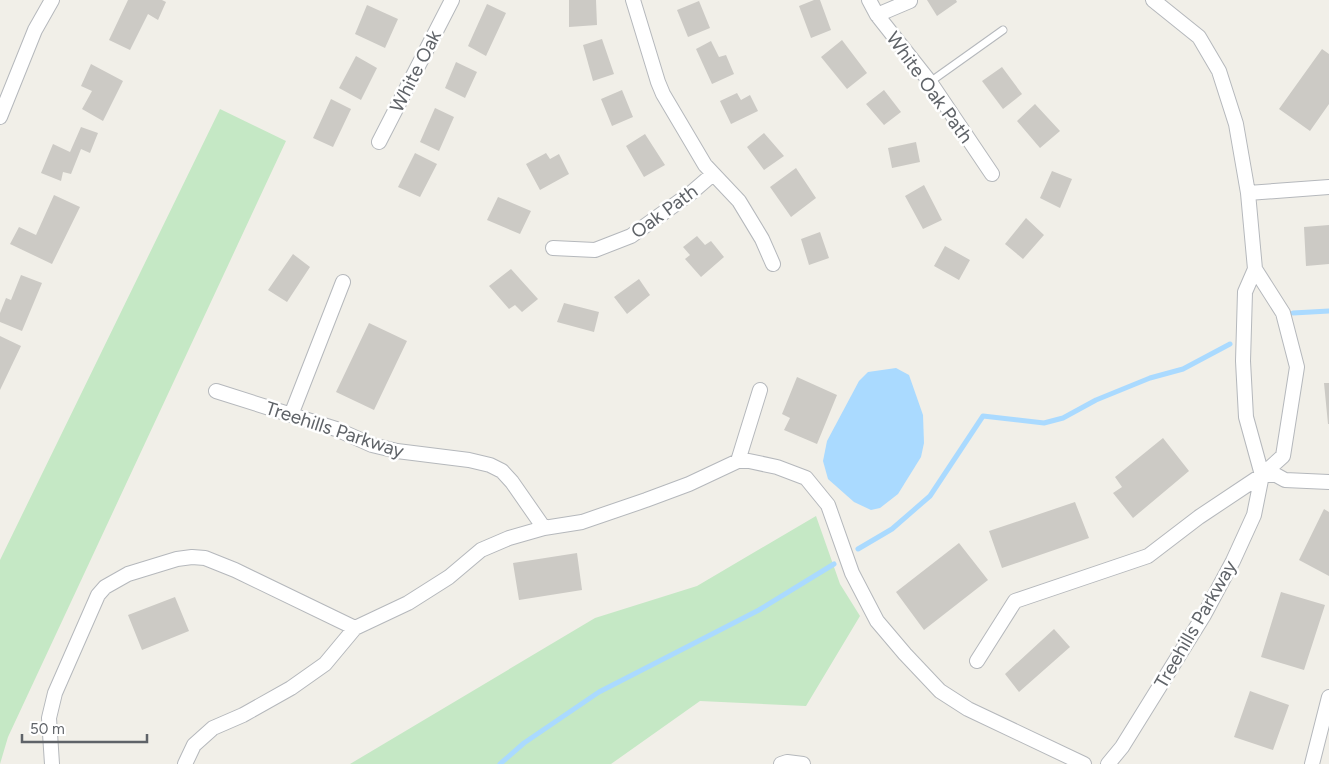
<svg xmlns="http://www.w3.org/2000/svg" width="1329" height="764" viewBox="0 0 1329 764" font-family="Figtree,sans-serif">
<rect width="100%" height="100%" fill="#f1efe8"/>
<path fill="#c5e8c5" d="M 220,109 L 286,141 L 8,737 L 0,764 L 0,560 Z
M 816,516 L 840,584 L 860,616 L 806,706 L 700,701 L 611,764 L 350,764 L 595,618 L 697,586 Z"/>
<path fill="#aadaff" d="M 896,368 L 909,375 L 923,415 L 924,443 L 921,457 L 898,494 L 880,508 L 871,510 L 854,502 L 828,479 L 823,461 L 827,441 L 859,381 L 868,372 Z"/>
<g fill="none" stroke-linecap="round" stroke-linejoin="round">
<path stroke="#aadaff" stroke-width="5" d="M 1293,313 L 1329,311
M 858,549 L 892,529 L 930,496 L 983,416 L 1044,423 L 1063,418 L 1096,400 L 1150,378 L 1183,369 L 1230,344
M 500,764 L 524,743 L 599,692 L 759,610 L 834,564"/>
</g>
<path fill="#cccac5" d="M 128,0 L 162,0 L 166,2 L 158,20 L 148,14 L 130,50 L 109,40 Z
M 569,0 L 596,0 L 597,25 L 569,27 Z
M 814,0 L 820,0 L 831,30 L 811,38 L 799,6 Z
M 927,0 L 956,0 L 957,2 L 937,16 Z
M 699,1 L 710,28 L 688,37 L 677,10 Z
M 487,4 L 506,13 L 486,56 L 468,46 Z
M 367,5 L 398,19 L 385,48 L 355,34 Z
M 602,39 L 614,74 L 593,81 L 583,45 Z
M 842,40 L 867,73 L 847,89 L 821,57 Z
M 711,41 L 719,57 L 726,55 L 734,74 L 712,84 L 696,49 Z
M 1322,49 L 1329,54 L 1329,104 L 1310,131 L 1279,109 Z
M 356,56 L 377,68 L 361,100 L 339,88 Z
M 456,62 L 477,72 L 465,98 L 445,88 Z
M 91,64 L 123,81 L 103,121 L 82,109 L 92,91 L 81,86 Z
M 1002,67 L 1022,94 L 1003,109 L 982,81 Z
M 622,90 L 633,117 L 612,126 L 601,99 Z
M 884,90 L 901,112 L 884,125 L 866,104 Z
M 737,93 L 741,100 L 750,95 L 758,111 L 731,124 L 720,101 Z
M 331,99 L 351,109 L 333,147 L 313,138 Z
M 1035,104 L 1060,131 L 1040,148 L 1017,121 Z
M 435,108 L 454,117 L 439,151 L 420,142 Z
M 81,127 L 98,133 L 90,153 L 81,149 L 71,174 L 63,172 L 61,181 L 41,173 L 53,144 L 70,152 Z
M 764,133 L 784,156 L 764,170 L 747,147 Z
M 645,134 L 665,165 L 644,177 L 626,146 Z
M 916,142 L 920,162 L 892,168 L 888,148 Z
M 415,153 L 437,164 L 420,197 L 398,187 Z
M 546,153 L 550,159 L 559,154 L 569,174 L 540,190 L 526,164 Z
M 796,168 L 816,198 L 791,217 L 770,187 Z
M 1052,171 L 1072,179 L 1060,208 L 1040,198 Z
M 924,185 L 942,220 L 923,229 L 905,196 Z
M 54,195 L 80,207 L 52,264 L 10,244 L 19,227 L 36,235 Z
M 498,197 L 531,211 L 520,234 L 487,220 Z
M 1026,218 L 1044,235 L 1023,259 L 1005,244 Z
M 1329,225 L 1329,264 L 1306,266 L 1304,227 Z
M 820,232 L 829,258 L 809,265 L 801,239 Z
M 697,236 L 705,245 L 711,241 L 724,257 L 701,277 L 685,259 L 690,255 L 683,247 Z
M 945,246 L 970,260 L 959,280 L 934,266 Z
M 293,254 L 310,267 L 287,302 L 268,290 Z
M 511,269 L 538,299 L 522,312 L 515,305 L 509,309 L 489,286 Z
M 21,275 L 42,283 L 22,331 L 0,322 L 0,313 L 6,298 L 11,300 Z
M 639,279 L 650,295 L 627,314 L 614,297 Z
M 564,303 L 599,312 L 594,332 L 557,322 Z
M 369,323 L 407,341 L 374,410 L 336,392 Z
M 0,336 L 21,346 L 0,390 Z
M 797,377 L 837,395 L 817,444 L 784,430 L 790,418 L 782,414 Z
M 1324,383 L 1329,383 L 1329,424 L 1328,424 Z
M 1163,438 L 1189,471 L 1133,518 L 1113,493 L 1122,487 L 1115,477 Z
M 1075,502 L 1089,538 L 1002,568 L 989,531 Z
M 1324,509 L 1329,512 L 1329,576 L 1299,560 Z
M 959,543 L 988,580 L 924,630 L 896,592 Z
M 577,553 L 582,590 L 519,600 L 513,563 Z
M 1281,592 L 1325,605 L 1304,670 L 1261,657 Z
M 175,597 L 189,631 L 142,650 L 128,615 Z
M 1054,629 L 1070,647 L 1019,692 L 1005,674 Z
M 1250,691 L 1289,705 L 1273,750 L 1234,737 Z"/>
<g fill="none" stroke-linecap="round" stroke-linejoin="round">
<g stroke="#b5b8bc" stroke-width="9">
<path id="lane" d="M 930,82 L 1003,30"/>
</g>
<g stroke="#b5b8bc" stroke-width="16">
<path id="street" d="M 633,0 L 658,82 L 663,94 L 705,165 L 739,201 L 762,239 L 773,264
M 869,0 L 877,15 L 930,82 L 992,174
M 877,15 L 910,1
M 0,117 L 35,30 L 52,0
M 379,142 L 452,0
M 1248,193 L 1329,187
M 553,248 L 595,250 L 631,236 L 691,193 L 713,174
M 216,391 L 336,429 L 372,445 L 397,451 L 469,460 L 490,465 L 502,471 L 512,482 L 544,528
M 291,415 L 343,282
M 738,461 L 749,461 L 777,467 L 806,478 L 828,505 L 852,573 L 877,621 L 905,654 L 940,691 L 968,709 L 1084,764
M 1262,475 L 1276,475 L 1285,480 L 1329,482
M 977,661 L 1015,601 L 1148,556 L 1199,517 L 1262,475 L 1283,456 L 1297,367 L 1283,313 L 1255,269 L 1248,193 L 1236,124 L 1219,71 L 1199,37 L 1153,0
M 52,764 L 49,718 L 55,693 L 98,595 L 105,587 L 128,574 L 177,559 L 192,557 L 205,558 L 235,570 L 355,628
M 185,764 L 194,745 L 213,728 L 243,715 L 291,688 L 325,664 L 355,628 L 408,603 L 449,577 L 481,550 L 509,538 L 544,528 L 582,522 L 646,500 L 689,484 L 738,461 L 760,390
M 781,764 L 787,762 L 803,764
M 1108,764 L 1122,747 L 1204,615 L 1233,561 L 1254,515 L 1262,475 L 1246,417 L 1243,361 L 1245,292 L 1255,269
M 1312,764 L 1329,697"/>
</g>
<use href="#lane" stroke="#fff" stroke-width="7"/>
<use href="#street" stroke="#fff" stroke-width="14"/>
</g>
<g text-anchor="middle" stroke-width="5" stroke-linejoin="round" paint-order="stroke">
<g font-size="19" fill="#5f6368" stroke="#fff">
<text transform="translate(415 71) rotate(-63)" y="7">White Oak</text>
<text transform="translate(930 87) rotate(54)" y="7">White Oak Path</text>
<text transform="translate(664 211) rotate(-36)" y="7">Oak Path</text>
<text transform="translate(335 429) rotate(18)" y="7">Treehills Parkway</text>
<text transform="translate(1195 624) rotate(-60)" y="7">Treehills Parkway</text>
</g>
</g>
<path d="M22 734v8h125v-8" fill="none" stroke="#5f6368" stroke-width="2.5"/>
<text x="30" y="734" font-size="15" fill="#5f6368" stroke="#ffffff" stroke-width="4" paint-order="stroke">50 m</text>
</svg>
